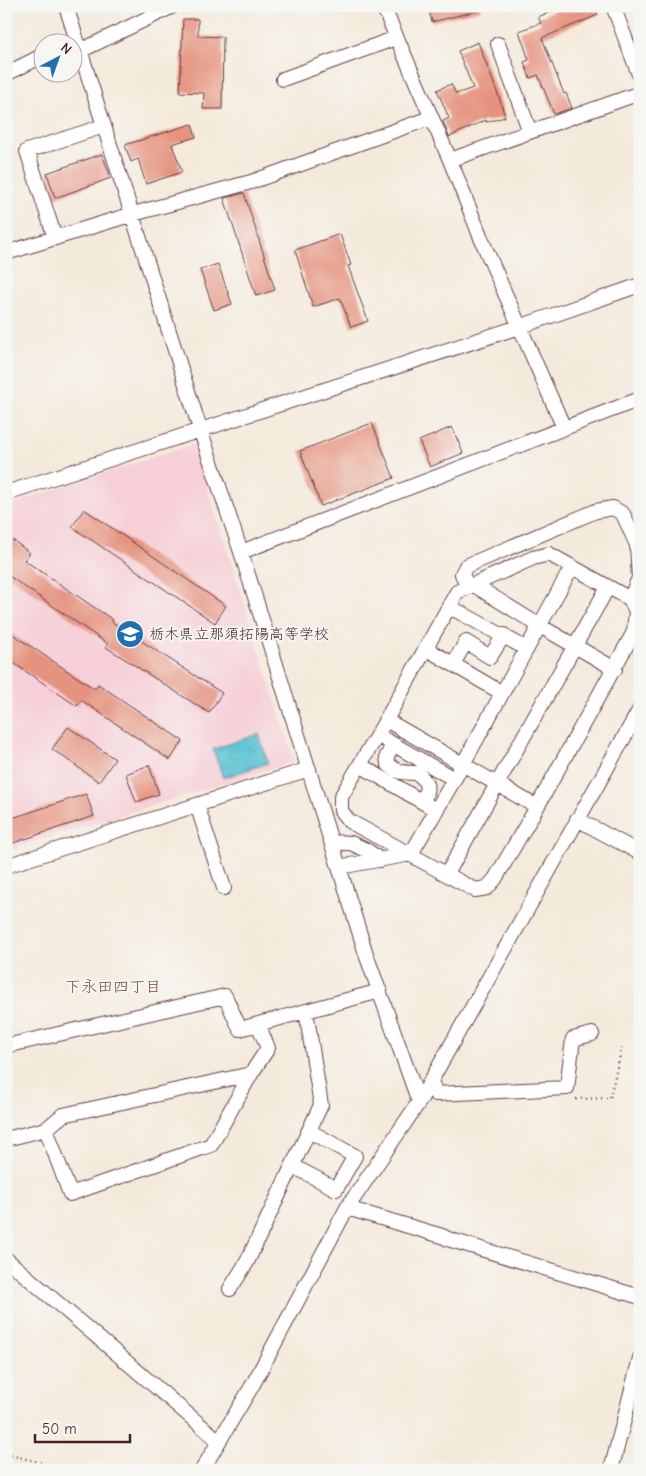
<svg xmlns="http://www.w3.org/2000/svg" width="646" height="1476" viewBox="0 0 646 1476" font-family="'Comic Neue','Klee One',sans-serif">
<defs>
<pattern id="water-ripples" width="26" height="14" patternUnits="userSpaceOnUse" patternTransform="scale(1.25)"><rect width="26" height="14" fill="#56c1d2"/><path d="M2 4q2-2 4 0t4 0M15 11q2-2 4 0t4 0" fill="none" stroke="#4ca5b4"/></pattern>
</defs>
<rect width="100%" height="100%" fill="#f6f6f2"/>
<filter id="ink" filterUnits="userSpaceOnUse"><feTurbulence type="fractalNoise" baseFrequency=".02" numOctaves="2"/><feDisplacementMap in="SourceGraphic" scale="10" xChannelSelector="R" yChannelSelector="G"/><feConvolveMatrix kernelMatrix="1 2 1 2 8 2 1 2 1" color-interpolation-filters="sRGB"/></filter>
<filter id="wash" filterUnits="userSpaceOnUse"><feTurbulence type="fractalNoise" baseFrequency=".0096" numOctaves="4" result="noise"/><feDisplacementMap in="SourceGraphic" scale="20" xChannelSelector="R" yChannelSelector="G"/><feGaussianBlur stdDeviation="1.12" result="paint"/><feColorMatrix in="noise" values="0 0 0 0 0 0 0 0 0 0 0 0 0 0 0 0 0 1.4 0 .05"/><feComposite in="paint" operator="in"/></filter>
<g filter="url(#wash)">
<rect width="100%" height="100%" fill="#f4eadb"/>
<path fill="#f6cfd7" d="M 193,444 L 295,761 L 6,851 L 6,506 Z"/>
<path fill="url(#water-ripples)" stroke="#50707e" d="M 259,734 L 268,763 L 223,778 L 213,749 Z"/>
<g id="blocks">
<path fill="#e5927e" d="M 428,6 L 480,6 L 481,10 L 432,22 Z
M 565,6 L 594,6 L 598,15 L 542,38 L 564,94 L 566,93 L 572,108 L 554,114 L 538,75 L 530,78 L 524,62 L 529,60 L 519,31 L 541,23 L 538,17 Z
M 183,19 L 198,19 L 198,36 L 223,37 L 222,109 L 203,109 L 204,93 L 180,92 Z
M 478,42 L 500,100 L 505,117 L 486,122 L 486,120 L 449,137 L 443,121 L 449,118 L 437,90 L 451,84 L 456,94 L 473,88 L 458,51 Z
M 192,124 L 196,137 L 172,144 L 182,172 L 146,184 L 138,159 L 131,162 L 125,145 Z
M 102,154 L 111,178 L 55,198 L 47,173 Z
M 244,193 L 275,290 L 256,296 L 224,198 Z
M 340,234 L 351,265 L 348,266 L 368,321 L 351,327 L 340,298 L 313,307 L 295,250 Z
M 218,264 L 232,304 L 214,310 L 200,270 Z
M 372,423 L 394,478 L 321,506 L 300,451 Z
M 452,427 L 463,453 L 430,467 L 419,441 Z
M 84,509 L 226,606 L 215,623 L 72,527 Z
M 6,535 L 30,553 L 24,560 L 113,620 L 112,622 L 222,693 L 209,713 L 106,647 L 108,644 L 6,574 Z
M 6,630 L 95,689 L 98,684 L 183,741 L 170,760 L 81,700 L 77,706 L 6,658 Z
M 68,727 L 115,759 L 99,782 L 52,749 Z
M 149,765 L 159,794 L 136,802 L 126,774 Z
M 86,794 L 94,816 L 10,844 L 6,834 L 6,820 Z"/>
</g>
</g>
<g filter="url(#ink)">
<use href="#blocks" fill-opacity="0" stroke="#643d45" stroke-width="1"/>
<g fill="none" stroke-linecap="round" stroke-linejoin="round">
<g stroke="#643d45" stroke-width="16">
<path id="minor" d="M 66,6 L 200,429 L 241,552 L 367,957 L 419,1102
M 383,6 L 450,160 L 483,243 L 564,428
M 613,6 L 640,77
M 498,44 L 530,132
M 80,51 L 173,6
M 6,74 L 42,56
M 283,79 L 396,38
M 450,160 L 640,93
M 55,238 L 27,151 L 104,126
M 6,253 L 133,214 L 251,182 L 430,118
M 6,493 L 519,327 L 640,285
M 241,552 L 640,399
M 549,554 L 630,599 L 636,611 L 634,632 L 537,807 L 495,879 L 487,888 L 475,890 L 349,821 L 341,811 L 341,797 L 386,720 L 457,592 L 533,558 Z
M 474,585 L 540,626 L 615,669
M 468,587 L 462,574 L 466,566 L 596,511 L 613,508 L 623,514 L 637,545 L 639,578 L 630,599
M 450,607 L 527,649
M 427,649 L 502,693
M 453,664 L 466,642 L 490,657 L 504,635
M 386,720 L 537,807
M 377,735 L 454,779
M 393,745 L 387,756 L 388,764 C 399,774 403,772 417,773 C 430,783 427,788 424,802
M 360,765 L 436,810
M 197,805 L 224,888
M 577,819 L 640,853
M 331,842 L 351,843 L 368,851 L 380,860
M 6,866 L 309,769
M 339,867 L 411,854 L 463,764 L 572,567
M 447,874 L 497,784 L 608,587
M 6,1046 L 225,996 L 240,1029 L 380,991
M 431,1081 L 436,1094 L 567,1088 L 573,1039 L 592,1034
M 46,1129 L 70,1194 L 211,1145 L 251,1074 L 268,1048 L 258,1024
M 6,1139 L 46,1129 L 63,1115 L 251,1074
M 293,1166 L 336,1189 L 355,1156 L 309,1131
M 347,1208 L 442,1236 L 448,1239 L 640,1297
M 6,1259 L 219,1441
M 230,1289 L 247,1262 L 321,1105 L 306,1011
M 202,1470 L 252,1386 L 347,1208 L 419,1102 L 640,709
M 611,1470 L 640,1358"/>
</g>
<path stroke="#643d45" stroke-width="2.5" stroke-dasharray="1 4" stroke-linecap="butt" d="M 576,1099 L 610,1098 L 622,1046
M 6,1454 L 43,1463 L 52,1470"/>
<use href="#minor" stroke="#fff" stroke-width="14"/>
</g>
</g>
<defs>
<g id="school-disc" transform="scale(1.4375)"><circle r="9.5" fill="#1f6fb2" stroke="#f6f6f2"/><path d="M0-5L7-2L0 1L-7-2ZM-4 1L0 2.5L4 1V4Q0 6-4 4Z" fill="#fff"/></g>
</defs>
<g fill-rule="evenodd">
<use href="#school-disc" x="130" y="634"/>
</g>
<g text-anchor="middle" stroke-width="4" stroke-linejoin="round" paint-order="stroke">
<g font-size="15" fill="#4a1f2b" stroke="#f6f6f2" text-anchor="start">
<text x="149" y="639">栃木県立那須拓陽高等学校</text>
</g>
<g font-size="16" fill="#804748" stroke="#f6f6f2">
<text x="113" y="992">下永田四丁目</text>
</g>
</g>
<rect width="646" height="1476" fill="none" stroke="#f6f6f2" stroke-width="25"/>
<g transform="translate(58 58) rotate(41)"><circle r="24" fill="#f6f6f2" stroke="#b1a0a2"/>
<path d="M0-4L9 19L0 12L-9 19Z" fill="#1f6fb2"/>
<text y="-8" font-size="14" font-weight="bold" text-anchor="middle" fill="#4a1f2b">N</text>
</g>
<path d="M35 1434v8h95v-8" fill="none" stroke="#4a1f2b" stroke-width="2.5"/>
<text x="42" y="1434" font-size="15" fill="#4a1f2b" stroke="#f6f6f2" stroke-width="4" paint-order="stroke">50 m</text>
</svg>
